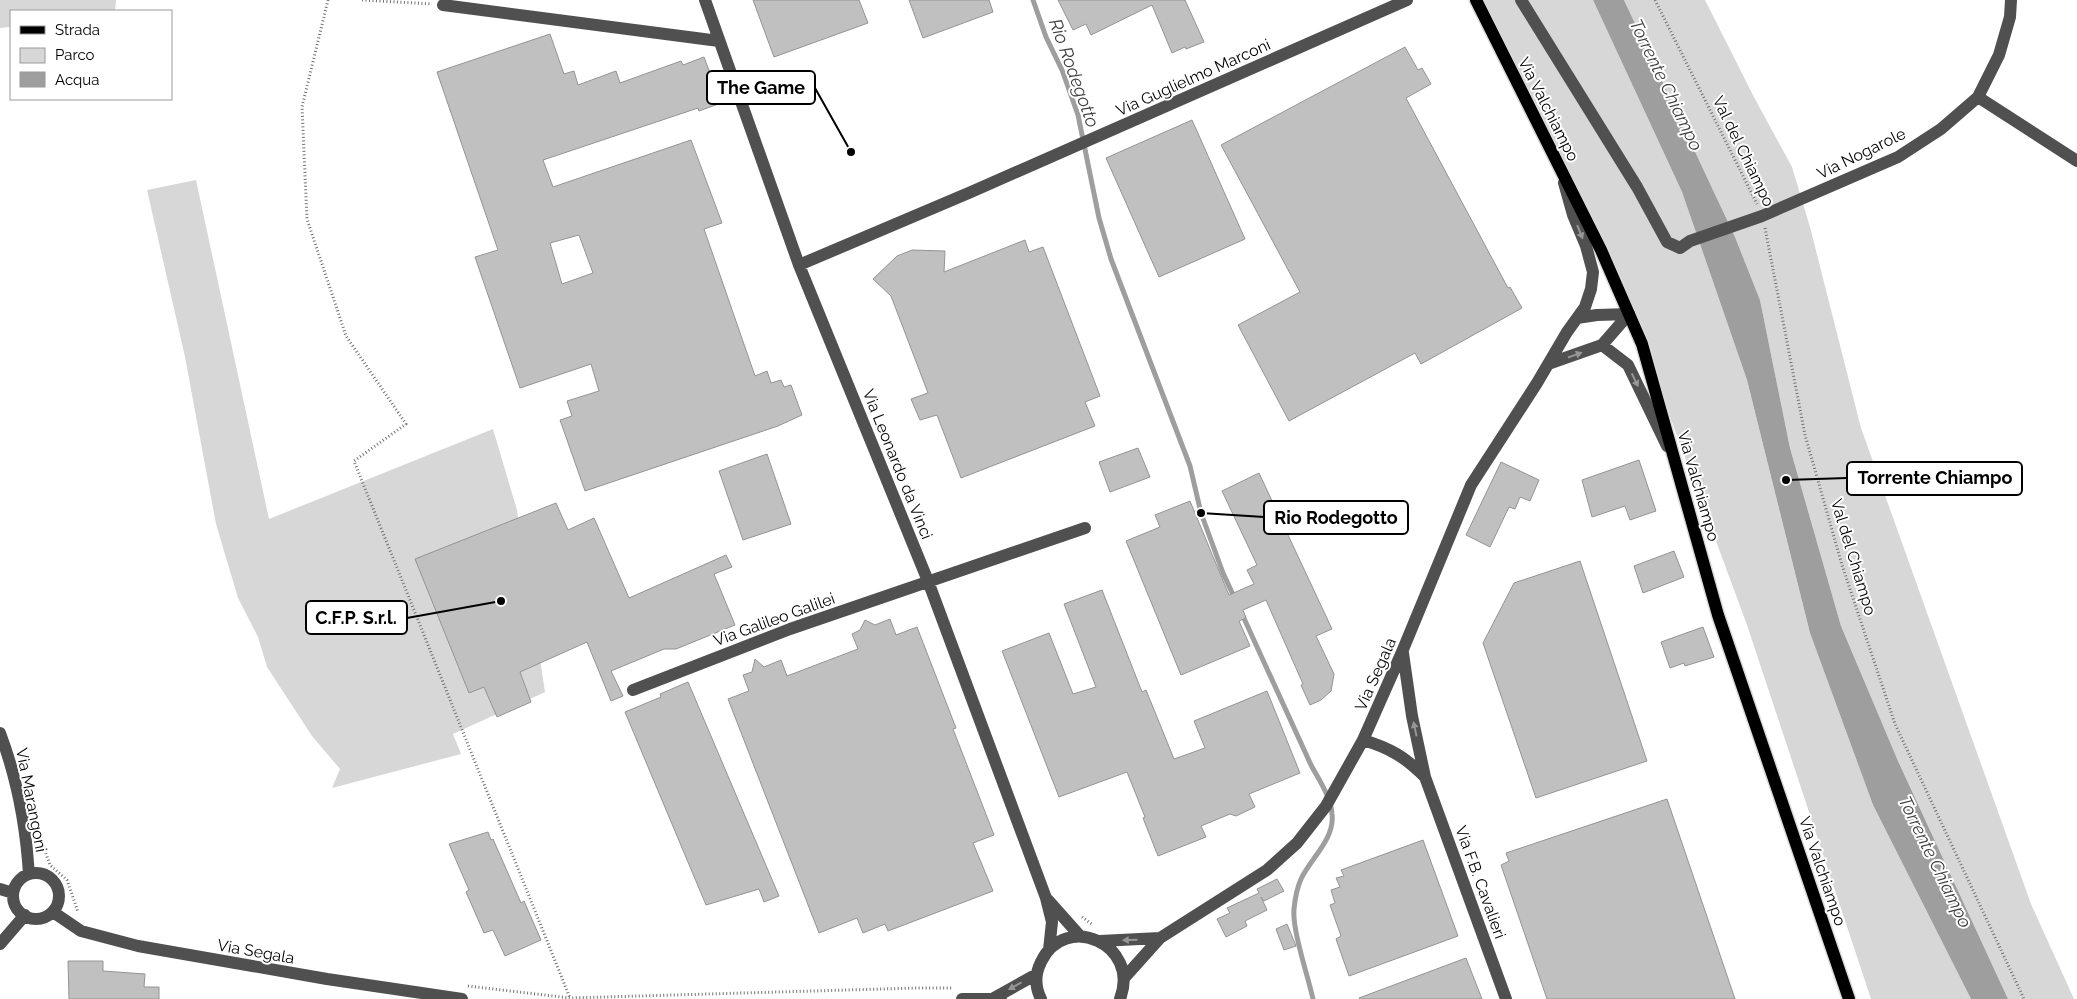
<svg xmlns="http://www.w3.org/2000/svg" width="2077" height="999" viewBox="0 0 2077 999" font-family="Raleway,sans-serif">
<rect width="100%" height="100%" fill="#fff"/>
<path fill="#d7d7d7" d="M 0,0 L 116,0 L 115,11 L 11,11 L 11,27 L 0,28 Z
M 1474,0 L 1593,0 L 1682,192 L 1747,380 L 1810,633 L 1873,805 L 1971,999 L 1871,999 L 1747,625 L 1614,265 Z
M 1624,0 L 1705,0 L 1755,99 L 1792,167 L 1810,227 L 1861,428 L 2031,904 L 2074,999 L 2008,999 L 1898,761 L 1841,626 L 1790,448 L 1760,300 L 1735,237 Z
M 196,180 L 269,519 L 493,429 L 517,510 L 545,692 L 453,734 L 461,754 L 332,788 L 340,769 L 312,736 L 267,667 L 258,637 L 238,598 L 216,524 L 185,357 L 147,190 Z"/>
<path fill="#9e9e9e" d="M 1593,0 L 1624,0 L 1735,237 L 1760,300 L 1790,448 L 1841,626 L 1898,761 L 2008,999 L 1971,999 L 1873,805 L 1810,633 L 1747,380 L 1682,192 Z"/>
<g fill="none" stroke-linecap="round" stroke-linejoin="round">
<path stroke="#9e9e9e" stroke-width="5" d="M 1033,0 L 1046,37 L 1062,70 L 1078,115 L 1099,218 L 1111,259 L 1190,466 L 1201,513 L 1223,573 L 1235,599
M 1242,614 L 1311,765 C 1319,780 1331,797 1332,814 C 1335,839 1311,858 1301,879 C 1297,888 1295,899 1294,909 C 1292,930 1308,976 1313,999"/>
</g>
<path fill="#c0c0c0" stroke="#949494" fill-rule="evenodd" d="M 753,0 L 859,0 L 868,23 L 774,57 Z
M 909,0 L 989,0 L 993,12 L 923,38 Z
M 1058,0 L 1185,0 L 1204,42 L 1186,49 L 1185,47 L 1172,53 L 1152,5 L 1091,35 L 1086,24 L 1073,30 Z
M 550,34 L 564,74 L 574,71 L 578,85 L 616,71 L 620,83 L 681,61 L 683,65 L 704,57 L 721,103 L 699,111 L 698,108 L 543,160 L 553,187 L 691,140 L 722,223 L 704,229 L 755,376 L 767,371 L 771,383 L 781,380 L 784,387 L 791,385 L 802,415 L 778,426 L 585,491 L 560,420 L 572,416 L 567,401 L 599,391 L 591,364 L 520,388 L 475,257 L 498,250 L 437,72 ZM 579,235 L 593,273 L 562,284 L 550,243 Z
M 1405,47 L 1418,70 L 1422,68 L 1431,84 L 1406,98 L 1508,288 L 1510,287 L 1522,308 L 1421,364 L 1415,353 L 1289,421 L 1238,325 L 1300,292 L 1221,145 Z
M 1192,120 L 1245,239 L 1159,277 L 1106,158 Z
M 1025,240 L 1029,252 L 1043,247 L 1100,396 L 1085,402 L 1095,426 L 961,478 L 937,415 L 920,420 L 911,399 L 928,393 L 891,296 L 873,279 L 897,256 L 912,250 L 945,251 L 944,272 Z
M 1138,448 L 1150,477 L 1110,492 L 1099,462 Z
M 767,454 L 791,524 L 743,540 L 719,471 Z
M 1639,460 L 1656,511 L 1630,520 L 1625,506 L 1592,517 L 1582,480 Z
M 1501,462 L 1539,480 L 1530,501 L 1520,497 L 1515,509 L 1509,507 L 1490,547 L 1466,535 Z
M 1259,473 L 1332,629 L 1316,636 L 1334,674 L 1331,691 L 1321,700 L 1310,705 L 1301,685 L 1303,684 L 1266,600 L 1243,610 L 1246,618 L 1239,621 L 1250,646 L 1181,675 L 1126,541 L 1160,527 L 1155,515 L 1190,501 L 1229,595 L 1254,584 L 1247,570 L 1257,565 L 1222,491 Z
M 556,503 L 568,530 L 594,518 L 629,598 L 726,555 L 732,567 L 714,574 L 735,625 L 676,649 L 664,649 L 611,671 L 623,696 L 611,701 L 587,642 L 520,672 L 531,702 L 497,717 L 484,687 L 469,693 L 415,559 Z
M 1674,551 L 1684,577 L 1643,593 L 1634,566 Z
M 1580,561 L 1647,761 L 1536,798 L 1483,643 L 1514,583 Z
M 1102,590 L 1142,692 L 1146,690 L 1174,759 L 1205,748 L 1194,721 L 1267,691 L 1300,773 L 1249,794 L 1255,807 L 1236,816 L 1230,814 L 1201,826 L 1206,837 L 1158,856 L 1143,818 L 1145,817 L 1127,772 L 1059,797 L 1002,651 L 1049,633 L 1073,694 L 1096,687 L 1064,604 Z
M 890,619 L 896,635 L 917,627 L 956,728 L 953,729 L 994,835 L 973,843 L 993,891 L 888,931 L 885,924 L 863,933 L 857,918 L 819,933 L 728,699 L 749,691 L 743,675 L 752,672 L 755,659 L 764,667 L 781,660 L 787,676 L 858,649 L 852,634 L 860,630 L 865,620 L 875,625 Z
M 1703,627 L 1714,657 L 1685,666 L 1684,663 L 1670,668 L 1661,642 Z
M 688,682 L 779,896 L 764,902 L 759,889 L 706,905 L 625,712 L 661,697 L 660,694 Z
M 1667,799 L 1735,999 L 1547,999 L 1501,865 L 1509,861 L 1506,853 Z
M 488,832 L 491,840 L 493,839 L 521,903 L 524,901 L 541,940 L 505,956 L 493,930 L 484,933 L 466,892 L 469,890 L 449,844 Z
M 1423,840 L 1458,936 L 1349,976 L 1336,939 L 1341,936 L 1330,905 L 1335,903 L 1331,890 L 1340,887 L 1336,878 L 1344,876 L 1341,870 Z
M 1277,879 L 1284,891 L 1264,901 L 1261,897 L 1267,910 L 1245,921 L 1247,926 L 1226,937 L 1217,919 L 1230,913 L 1227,908 L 1259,893 L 1257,889 Z
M 1287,924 L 1296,946 L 1284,950 L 1276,929 Z
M 1466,958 L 1482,999 L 1360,999 L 1359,998 Z
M 68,961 L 103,961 L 103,971 L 145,974 L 144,987 L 159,987 L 159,999 L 69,999 Z"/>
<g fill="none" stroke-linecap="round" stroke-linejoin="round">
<g stroke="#dbdbdb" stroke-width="15">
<path id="major" d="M 1476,0 L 1601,250 L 1642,344 L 1718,615 L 1849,999"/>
</g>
<path stroke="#727272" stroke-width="3" stroke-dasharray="1 2.5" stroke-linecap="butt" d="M 328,0 L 302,107 L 307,219 L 346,336 L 406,424 L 354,461 L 570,998
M 362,0 L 432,4
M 1655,0 L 1757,204
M 1765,228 L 1805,435 L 1842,565 L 1895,724 L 2024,999
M 41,840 L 50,865 L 67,880 L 78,912
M 1082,917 L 1093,925
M 468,986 L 570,998 L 917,988 L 953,988"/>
<path stroke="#505050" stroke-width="12" d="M 705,0 L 799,265 L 928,581 L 1046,898 L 1052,922 L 1049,950
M 1521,0 L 1637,187 L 1667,242 L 1680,248 L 1690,241 L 1762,216 L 1898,157 L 1941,129 L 1978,97 L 1999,55 L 2010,17 L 2011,0
M 443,5 L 719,41
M 1978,97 L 2077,161
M 799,265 L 971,192 L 1407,0
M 1577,318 L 1597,315 L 1629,314
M 1602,345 L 1628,365 L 1667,446
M 1548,364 L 1602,345 L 1629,314
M 1403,653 L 1412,716 L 1425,777 L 1506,999
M 633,690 L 790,629 L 1085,528
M 0,733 C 17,778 26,826 29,874
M 1363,740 C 1390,748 1405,757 1425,777
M13 896a23 23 0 1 1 46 0a23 23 0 1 1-46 0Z
M 0,889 L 13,893
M 1048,900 L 1080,936
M 53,912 L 81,931 L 138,946 L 327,979 L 462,999
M 1100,941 L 1160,938
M 0,944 L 25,915
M 1125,977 L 1160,938 L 1267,870 L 1297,843 L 1326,806 L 1363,740 L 1402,652 L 1471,485 L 1537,383 L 1567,332 L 1585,307 L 1591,289 L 1593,272 L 1586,246 L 1573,215 L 1564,183
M 994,998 L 1037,974
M 962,999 L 1001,999
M 1041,999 C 1035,987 1035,974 1041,962 C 1065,911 1141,944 1120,999"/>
<use href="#major" stroke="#000" stroke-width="12"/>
</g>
<defs><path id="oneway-solid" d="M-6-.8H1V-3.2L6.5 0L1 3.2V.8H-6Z" transform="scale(1.25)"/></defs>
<g fill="#969696">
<use href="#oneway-solid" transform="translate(1580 232) rotate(68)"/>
<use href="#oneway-solid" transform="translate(1575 355) rotate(-19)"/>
<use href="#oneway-solid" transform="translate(1635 380) rotate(64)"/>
<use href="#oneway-solid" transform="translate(1415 729) rotate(-102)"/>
<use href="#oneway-solid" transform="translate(1130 940) rotate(178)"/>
<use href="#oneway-solid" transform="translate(1015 986) rotate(151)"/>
</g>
<g text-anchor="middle" stroke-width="4" stroke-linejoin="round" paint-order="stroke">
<g font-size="16" fill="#000" stroke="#fff">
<text transform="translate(1193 77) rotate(-24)" y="6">Via Guglielmo Marconi</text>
<text transform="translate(1549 109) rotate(63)" y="6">Via Valchiampo</text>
<text transform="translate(1744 151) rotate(64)" y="6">Val del Chiampo</text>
<text transform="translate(1861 153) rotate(-26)" y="6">Via Nogarole</text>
<text transform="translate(898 464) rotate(68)" y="6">Via Leonardo da Vinci</text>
<text transform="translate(1699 486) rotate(74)" y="6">Via Valchiampo</text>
<text transform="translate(1854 557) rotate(73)" y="6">Val del Chiampo</text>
<text transform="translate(774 619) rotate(-20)" y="6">Via Galileo Galilei</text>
<text transform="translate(1375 674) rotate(-66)" y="6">Via Segala</text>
<text transform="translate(32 800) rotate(79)" y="6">Via Marangoni</text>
<text transform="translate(1823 871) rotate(71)" y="6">Via Valchiampo</text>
<text transform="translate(1481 882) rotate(70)" y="6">Via F.B. Cavalieri</text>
<text transform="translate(256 951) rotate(10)" y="6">Via Segala</text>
</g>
<g font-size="18" font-style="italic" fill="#3f3f3f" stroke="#fff">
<text transform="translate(1074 73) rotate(70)" y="6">Rio Rodegotto</text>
<text transform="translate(1666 85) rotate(64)" y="6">Torrente Chiampo</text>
<text transform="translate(1935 862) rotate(64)" y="6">Torrente Chiampo</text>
</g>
</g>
<path fill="none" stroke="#000" stroke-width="2" d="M851 152L815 88M1786 480L1847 478M1201 513L1264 517M501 601L407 618"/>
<g fill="#000" stroke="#fff" stroke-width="2">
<circle cx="851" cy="152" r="5"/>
<circle cx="1786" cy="480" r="5"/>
<circle cx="1201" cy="513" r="5"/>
<circle cx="501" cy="601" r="5"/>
</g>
<g fill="#fff" stroke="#000" stroke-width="2">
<rect x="707" y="71" width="108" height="33" rx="5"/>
<rect x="1847" y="462" width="175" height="33" rx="5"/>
<rect x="1264" y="501" width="144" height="33" rx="5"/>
<rect x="306" y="601" width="101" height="33" rx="5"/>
</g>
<g font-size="18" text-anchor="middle" font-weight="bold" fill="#000">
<text x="761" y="94">The Game</text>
<text x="1935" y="484">Torrente Chiampo</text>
<text x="1336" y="524">Rio Rodegotto</text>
<text x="356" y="624">C.F.P. S.r.l.</text>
</g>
<rect x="10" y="10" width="162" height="90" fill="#ffffff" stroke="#999999"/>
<rect x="20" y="26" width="25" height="8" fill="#000000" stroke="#999999"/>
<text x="55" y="35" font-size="15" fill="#000000">Strada</text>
<rect x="20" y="48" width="25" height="15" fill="#d7d7d7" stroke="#999999"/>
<text x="55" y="60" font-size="15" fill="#000000">Parco</text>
<rect x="20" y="72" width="25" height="15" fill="#9e9e9e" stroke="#999999"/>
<text x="55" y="85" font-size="15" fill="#000000">Acqua</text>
</svg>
